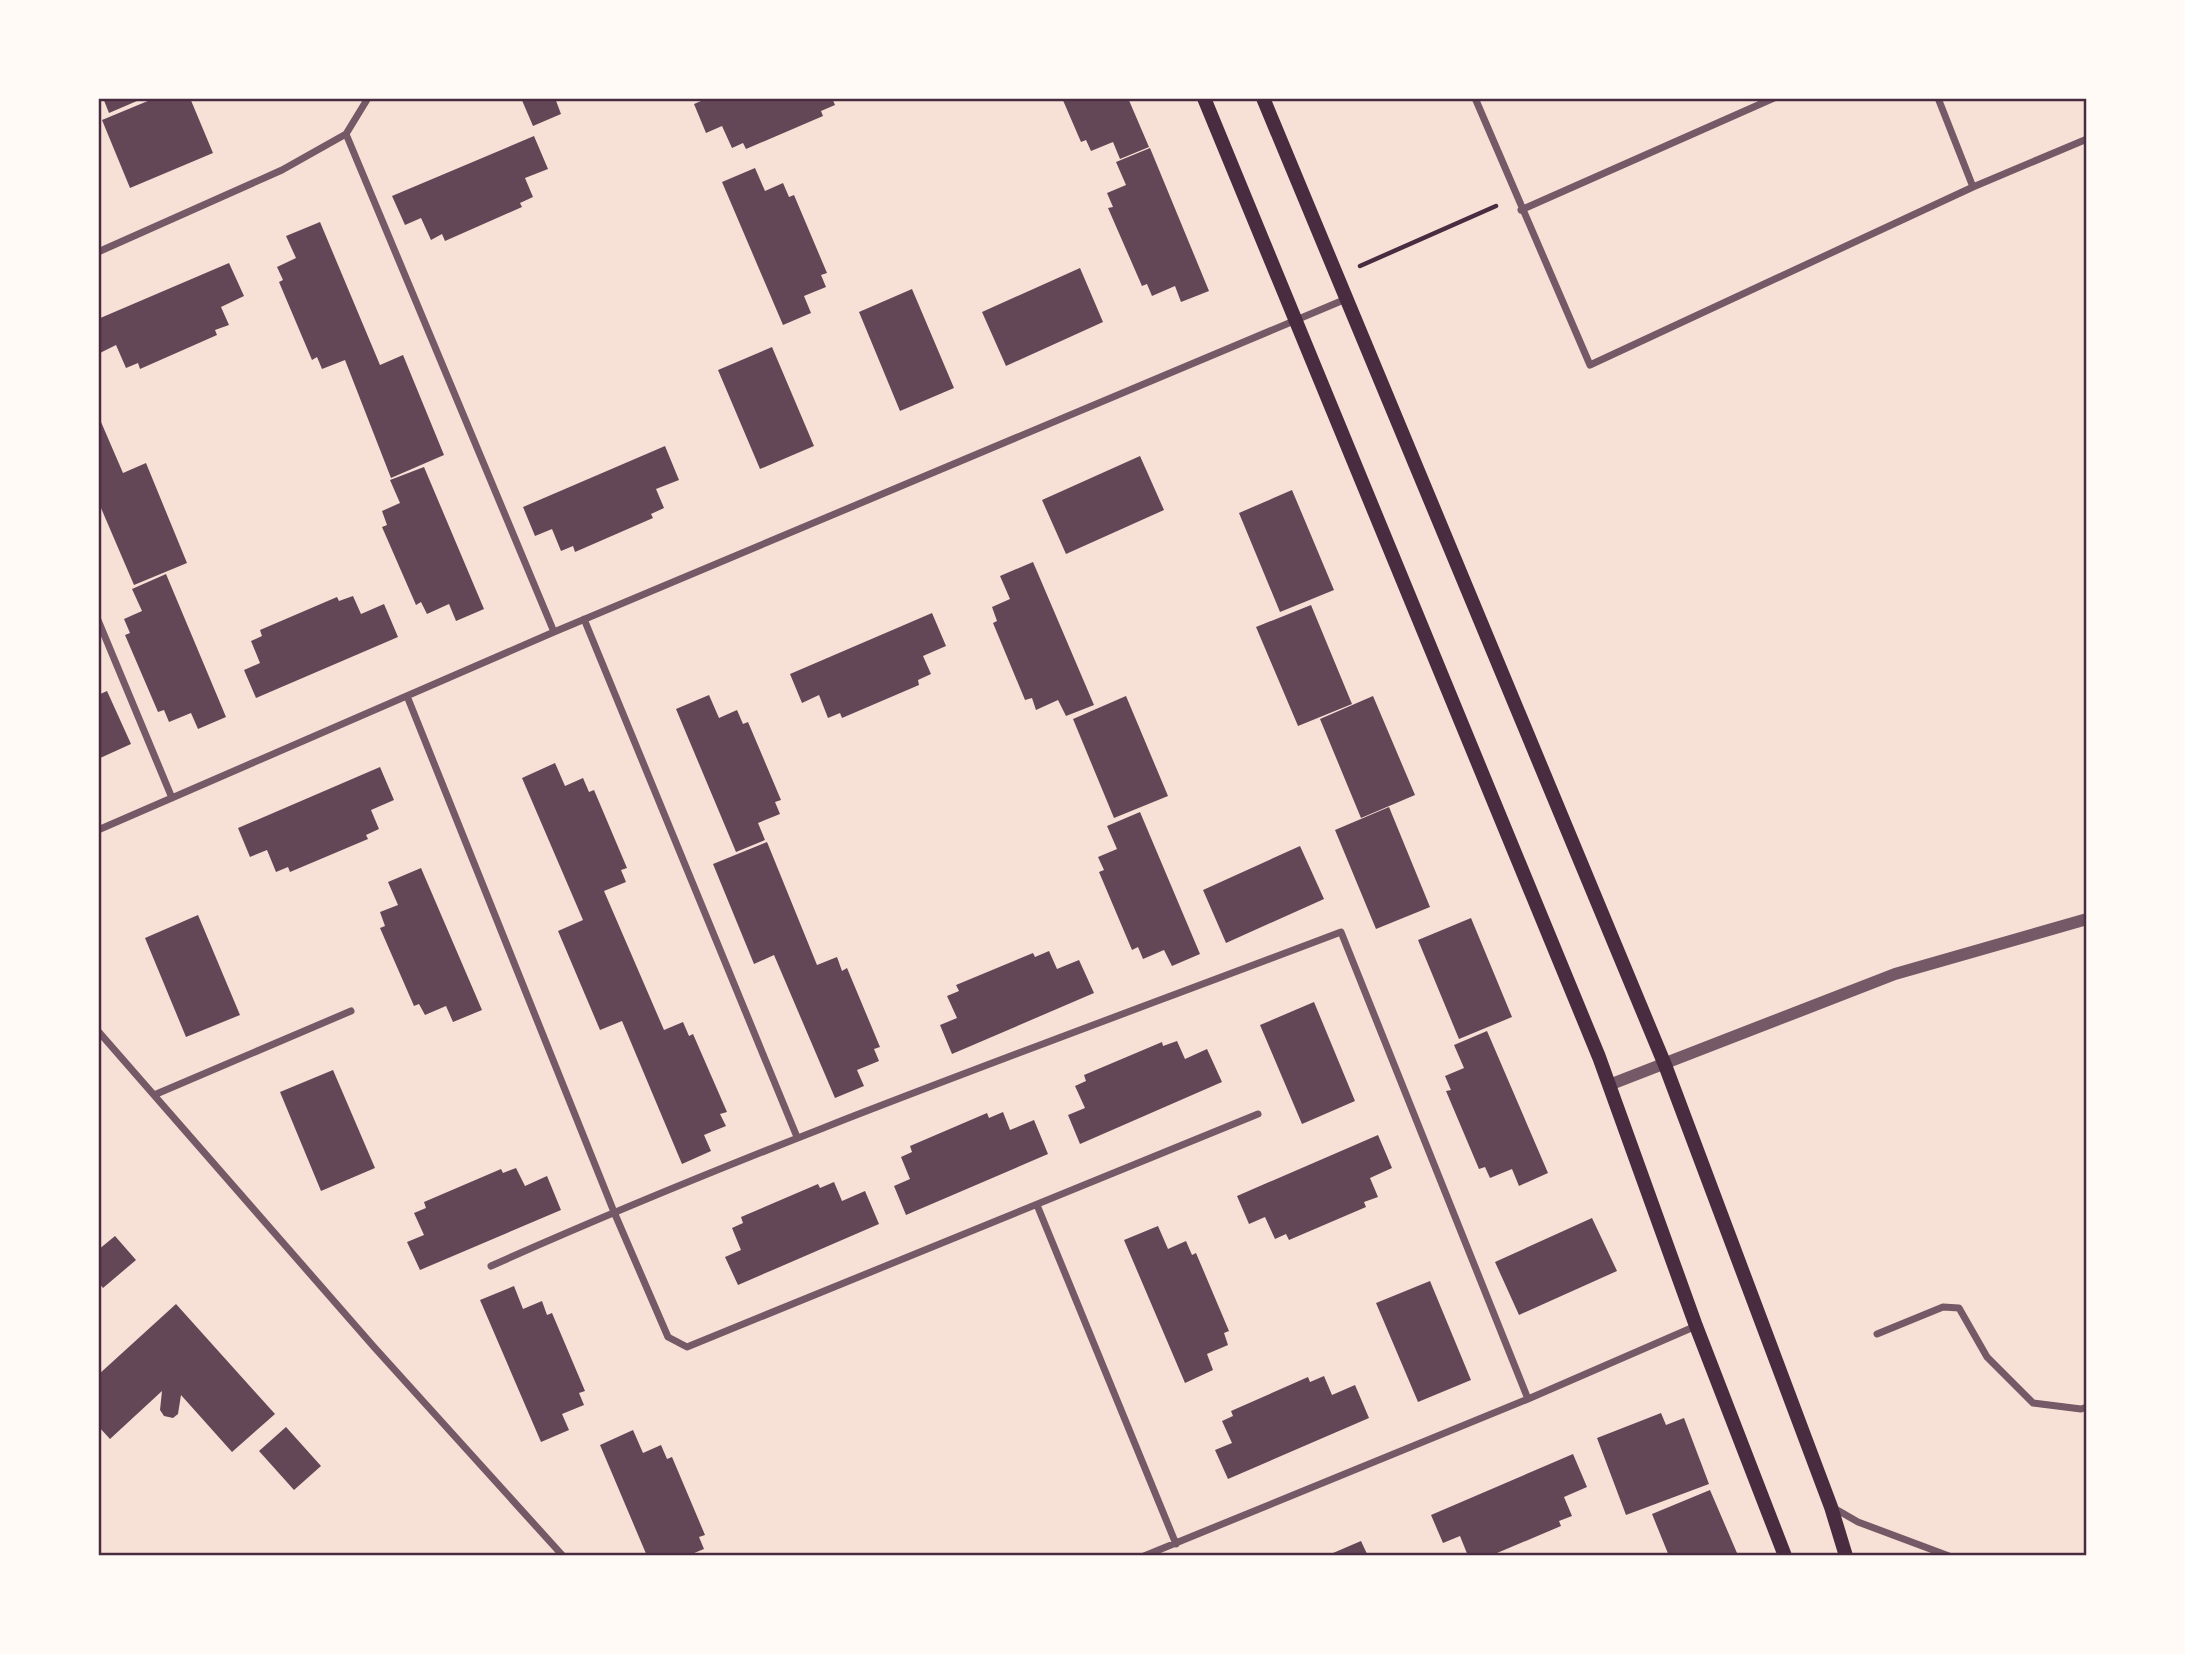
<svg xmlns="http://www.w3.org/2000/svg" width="2185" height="1654" viewBox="0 0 2185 1654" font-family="Karla,sans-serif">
<rect width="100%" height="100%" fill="#f7e1d7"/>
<path fill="#644757" d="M 103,98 L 144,98 L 109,113 Z
M 155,98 L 190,98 L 213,153 L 130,188 L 102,120 Z
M 521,98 L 555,98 L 561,114 L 533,126 Z
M 708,98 L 832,98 L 835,105 L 821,111 L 823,116 L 746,149 L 743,143 L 732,148 L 722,126 L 706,133 L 694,104 Z
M 1062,98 L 1128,98 L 1149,147 L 1120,159 L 1113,142 L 1091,151 L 1086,140 L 1081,142 Z
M 534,136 L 548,169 L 525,178 L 533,197 L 520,203 L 522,207 L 445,241 L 442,234 L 431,240 L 421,218 L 405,225 L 392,196 Z
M 1150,148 L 1209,291 L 1181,302 L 1175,286 L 1152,296 L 1147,284 L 1142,286 L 1108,208 L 1113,207 L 1107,193 L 1126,185 L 1116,162 Z
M 755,168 L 765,191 L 783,183 L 789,197 L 794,195 L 827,273 L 821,275 L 826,287 L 804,296 L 811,313 L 783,325 L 722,182 Z
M 320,222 L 380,365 L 403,355 L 444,455 L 391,478 L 345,360 L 322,369 L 317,357 L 312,360 L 279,282 L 283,280 L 277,267 L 296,258 L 286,236 Z
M 229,263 L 244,296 L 221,307 L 229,325 L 215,330 L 217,335 L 140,369 L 138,363 L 126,368 L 116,345 L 100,353 L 98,319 Z
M 1080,268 L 1103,322 L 1006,366 L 982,312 Z
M 912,289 L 954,388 L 900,411 L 859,312 Z
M 772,347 L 814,446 L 760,469 L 718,370 Z
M 98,415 L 123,473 L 146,463 L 187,563 L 134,585 L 98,501 Z
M 665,446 L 679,480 L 656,489 L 664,508 L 651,514 L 653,518 L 575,552 L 573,546 L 561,551 L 552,529 L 535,536 L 523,507 Z
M 1140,456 L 1164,510 L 1066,554 L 1042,500 Z
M 424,467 L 484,609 L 456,621 L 449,604 L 427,614 L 421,602 L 416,605 L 382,527 L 387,525 L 382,511 L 400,503 L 390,480 Z
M 1292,490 L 1334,590 L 1280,612 L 1239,513 Z
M 1033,562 L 1094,705 L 1066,716 L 1058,700 L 1036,710 L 1032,698 L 1025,700 L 993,623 L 997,621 L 992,607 L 1010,599 L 1000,576 Z
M 166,574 L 226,717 L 198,729 L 191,713 L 169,722 L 164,710 L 158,712 L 125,635 L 130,633 L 124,619 L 142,611 L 132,589 Z
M 353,596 L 361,614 L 384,604 L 398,637 L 256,698 L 244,670 L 260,663 L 251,641 L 262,636 L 260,630 L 337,597 L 339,601 Z
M 1311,605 L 1352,704 L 1298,726 L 1256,627 Z
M 932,613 L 946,646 L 923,656 L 931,674 L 918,680 L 919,685 L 842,718 L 840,713 L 828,718 L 819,695 L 802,703 L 790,674 Z
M 107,691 L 131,744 L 98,759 L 98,695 Z
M 709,695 L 719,718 L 737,710 L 743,724 L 748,722 L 781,800 L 775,802 L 780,814 L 758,823 L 765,840 L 736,852 L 676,709 Z
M 1126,696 L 1168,796 L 1114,818 L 1073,719 Z
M 1373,696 L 1415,795 L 1361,818 L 1320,719 Z
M 555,763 L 565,786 L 583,778 L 589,792 L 594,790 L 627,868 L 621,870 L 626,882 L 604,891 L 664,1030 L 683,1022 L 689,1036 L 693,1034 L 727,1112 L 720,1114 L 726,1126 L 704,1135 L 711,1151 L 682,1164 L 622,1021 L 600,1030 L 558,931 L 583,920 L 522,778 Z
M 380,767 L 394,800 L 371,810 L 379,829 L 366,835 L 368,839 L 290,872 L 288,867 L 276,872 L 267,850 L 250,857 L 238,828 Z
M 1389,807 L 1430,907 L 1376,929 L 1335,830 Z
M 1140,812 L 1200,954 L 1172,966 L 1164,950 L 1143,959 L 1138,947 L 1132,950 L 1099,872 L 1104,870 L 1098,857 L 1117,849 L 1107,826 Z
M 767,842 L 817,965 L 837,957 L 842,971 L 847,968 L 880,1047 L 874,1049 L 879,1061 L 857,1070 L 864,1086 L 835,1098 L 774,955 L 754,964 L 713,864 Z
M 1300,846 L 1324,899 L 1226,943 L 1203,890 Z
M 421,868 L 482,1010 L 453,1022 L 446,1006 L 425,1015 L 419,1004 L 414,1006 L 380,928 L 385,926 L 380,912 L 398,905 L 388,882 Z
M 198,915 L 240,1015 L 186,1037 L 145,938 Z
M 1471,918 L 1512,1017 L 1459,1039 L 1418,940 Z
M 1049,951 L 1057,969 L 1079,960 L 1094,993 L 952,1054 L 940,1025 L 957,1018 L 947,996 L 959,991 L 956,985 L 1033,953 L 1035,957 Z
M 1314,1002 L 1355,1101 L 1302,1124 L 1260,1025 Z
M 1487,1031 L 1548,1173 L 1519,1186 L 1512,1169 L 1490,1178 L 1485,1167 L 1479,1169 L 1446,1091 L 1451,1090 L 1445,1076 L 1464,1068 L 1454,1045 Z
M 1177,1041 L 1185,1059 L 1207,1049 L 1222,1082 L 1080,1144 L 1068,1115 L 1085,1108 L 1075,1086 L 1086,1081 L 1084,1075 L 1162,1042 L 1163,1046 Z
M 333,1070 L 375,1168 L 321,1191 L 280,1092 Z
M 1003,1112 L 1010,1130 L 1034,1120 L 1048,1154 L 906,1215 L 894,1186 L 910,1179 L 901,1157 L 912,1152 L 910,1146 L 987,1113 L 989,1118 Z
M 1378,1135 L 1392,1168 L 1370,1178 L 1378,1197 L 1364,1202 L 1366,1207 L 1289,1240 L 1286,1234 L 1275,1239 L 1265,1217 L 1249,1224 L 1237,1196 Z
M 516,1168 L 525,1186 L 547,1176 L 561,1210 L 420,1270 L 407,1242 L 424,1235 L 414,1213 L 426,1208 L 424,1202 L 501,1169 L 503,1173 Z
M 834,1182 L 842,1201 L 865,1191 L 879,1224 L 738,1285 L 725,1257 L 741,1250 L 732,1228 L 743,1223 L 741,1217 L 818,1184 L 820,1188 Z
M 1592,1218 L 1617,1271 L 1519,1315 L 1495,1262 Z
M 1158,1226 L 1168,1249 L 1186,1241 L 1192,1255 L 1196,1253 L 1229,1331 L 1224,1333 L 1228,1345 L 1207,1354 L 1213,1370 L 1185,1383 L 1124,1240 Z
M 115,1236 L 136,1260 L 103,1288 L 98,1282 L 98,1250 Z
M 1430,1281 L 1471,1380 L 1418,1402 L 1376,1303 Z
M 514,1286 L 523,1309 L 542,1301 L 547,1315 L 552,1313 L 585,1391 L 579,1393 L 584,1405 L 562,1414 L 569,1430 L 541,1442 L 480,1300 Z
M 176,1304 L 275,1414 L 232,1452 L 181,1395 L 178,1414 L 173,1418 L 164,1416 L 160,1410 L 162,1391 L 110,1439 L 98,1426 L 98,1375 Z
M 1324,1376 L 1332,1395 L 1355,1385 L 1369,1418 L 1228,1479 L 1215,1450 L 1232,1443 L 1222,1421 L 1233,1416 L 1231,1411 L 1308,1377 L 1310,1382 Z
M 1661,1413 L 1666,1425 L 1684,1418 L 1709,1484 L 1626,1515 L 1597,1438 Z
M 286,1427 L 321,1466 L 294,1490 L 259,1451 Z
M 633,1430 L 643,1453 L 661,1445 L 667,1459 L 672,1457 L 705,1535 L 699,1537 L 704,1549 L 687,1556 L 647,1556 L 600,1445 Z
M 1573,1454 L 1587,1487 L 1564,1497 L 1572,1516 L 1559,1521 L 1561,1526 L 1490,1556 L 1481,1553 L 1468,1556 L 1460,1536 L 1443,1543 L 1431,1515 Z
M 1710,1490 L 1737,1553 L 1669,1556 L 1652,1514 Z
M 1361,1541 L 1368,1556 L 1326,1556 Z"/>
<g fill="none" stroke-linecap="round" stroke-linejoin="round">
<path stroke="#4a2c40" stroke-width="4.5" d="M 1360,266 L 1496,206"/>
<path stroke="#755966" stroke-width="7" d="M 1475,98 L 1590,365 L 1973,187 L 2087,139
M 1938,98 L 1973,187
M 346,134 L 554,632
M 1521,210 L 1774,98
M 98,252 L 282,170 L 346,134 L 368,98
M 584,619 L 797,1137
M 98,620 L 172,798
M 407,696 L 614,1212 L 668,1337 L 687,1347 L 1258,1114
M 98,830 L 554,632 L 1346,299
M 98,1031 L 374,1347 L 563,1556
M 154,1095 L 351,1011
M 1037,1205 L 1176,1544
M 491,1266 C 769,1142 1056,1040 1341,932 L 1528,1399
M 1877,1334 L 1943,1307 L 1959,1308 L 1987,1357 L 2033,1403 L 2081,1409 L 2087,1407
M 1832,1507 L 1858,1522 L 1949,1556
M 1144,1556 L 1528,1399 L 1696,1326"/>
<path stroke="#755966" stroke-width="12" d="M 1609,1085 L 1895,974 L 2087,919"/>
<path stroke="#4a2c40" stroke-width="14" d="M 1204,98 L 1599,1057 L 1696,1326 L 1785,1556
M 1263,98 L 1665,1065 L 1831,1507 L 1846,1556"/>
</g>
<rect width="2185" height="1654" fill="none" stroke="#fffaf5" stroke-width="200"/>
<rect x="100" y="100" width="1985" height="1454" fill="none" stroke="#4a2c40" stroke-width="2.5"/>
</svg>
